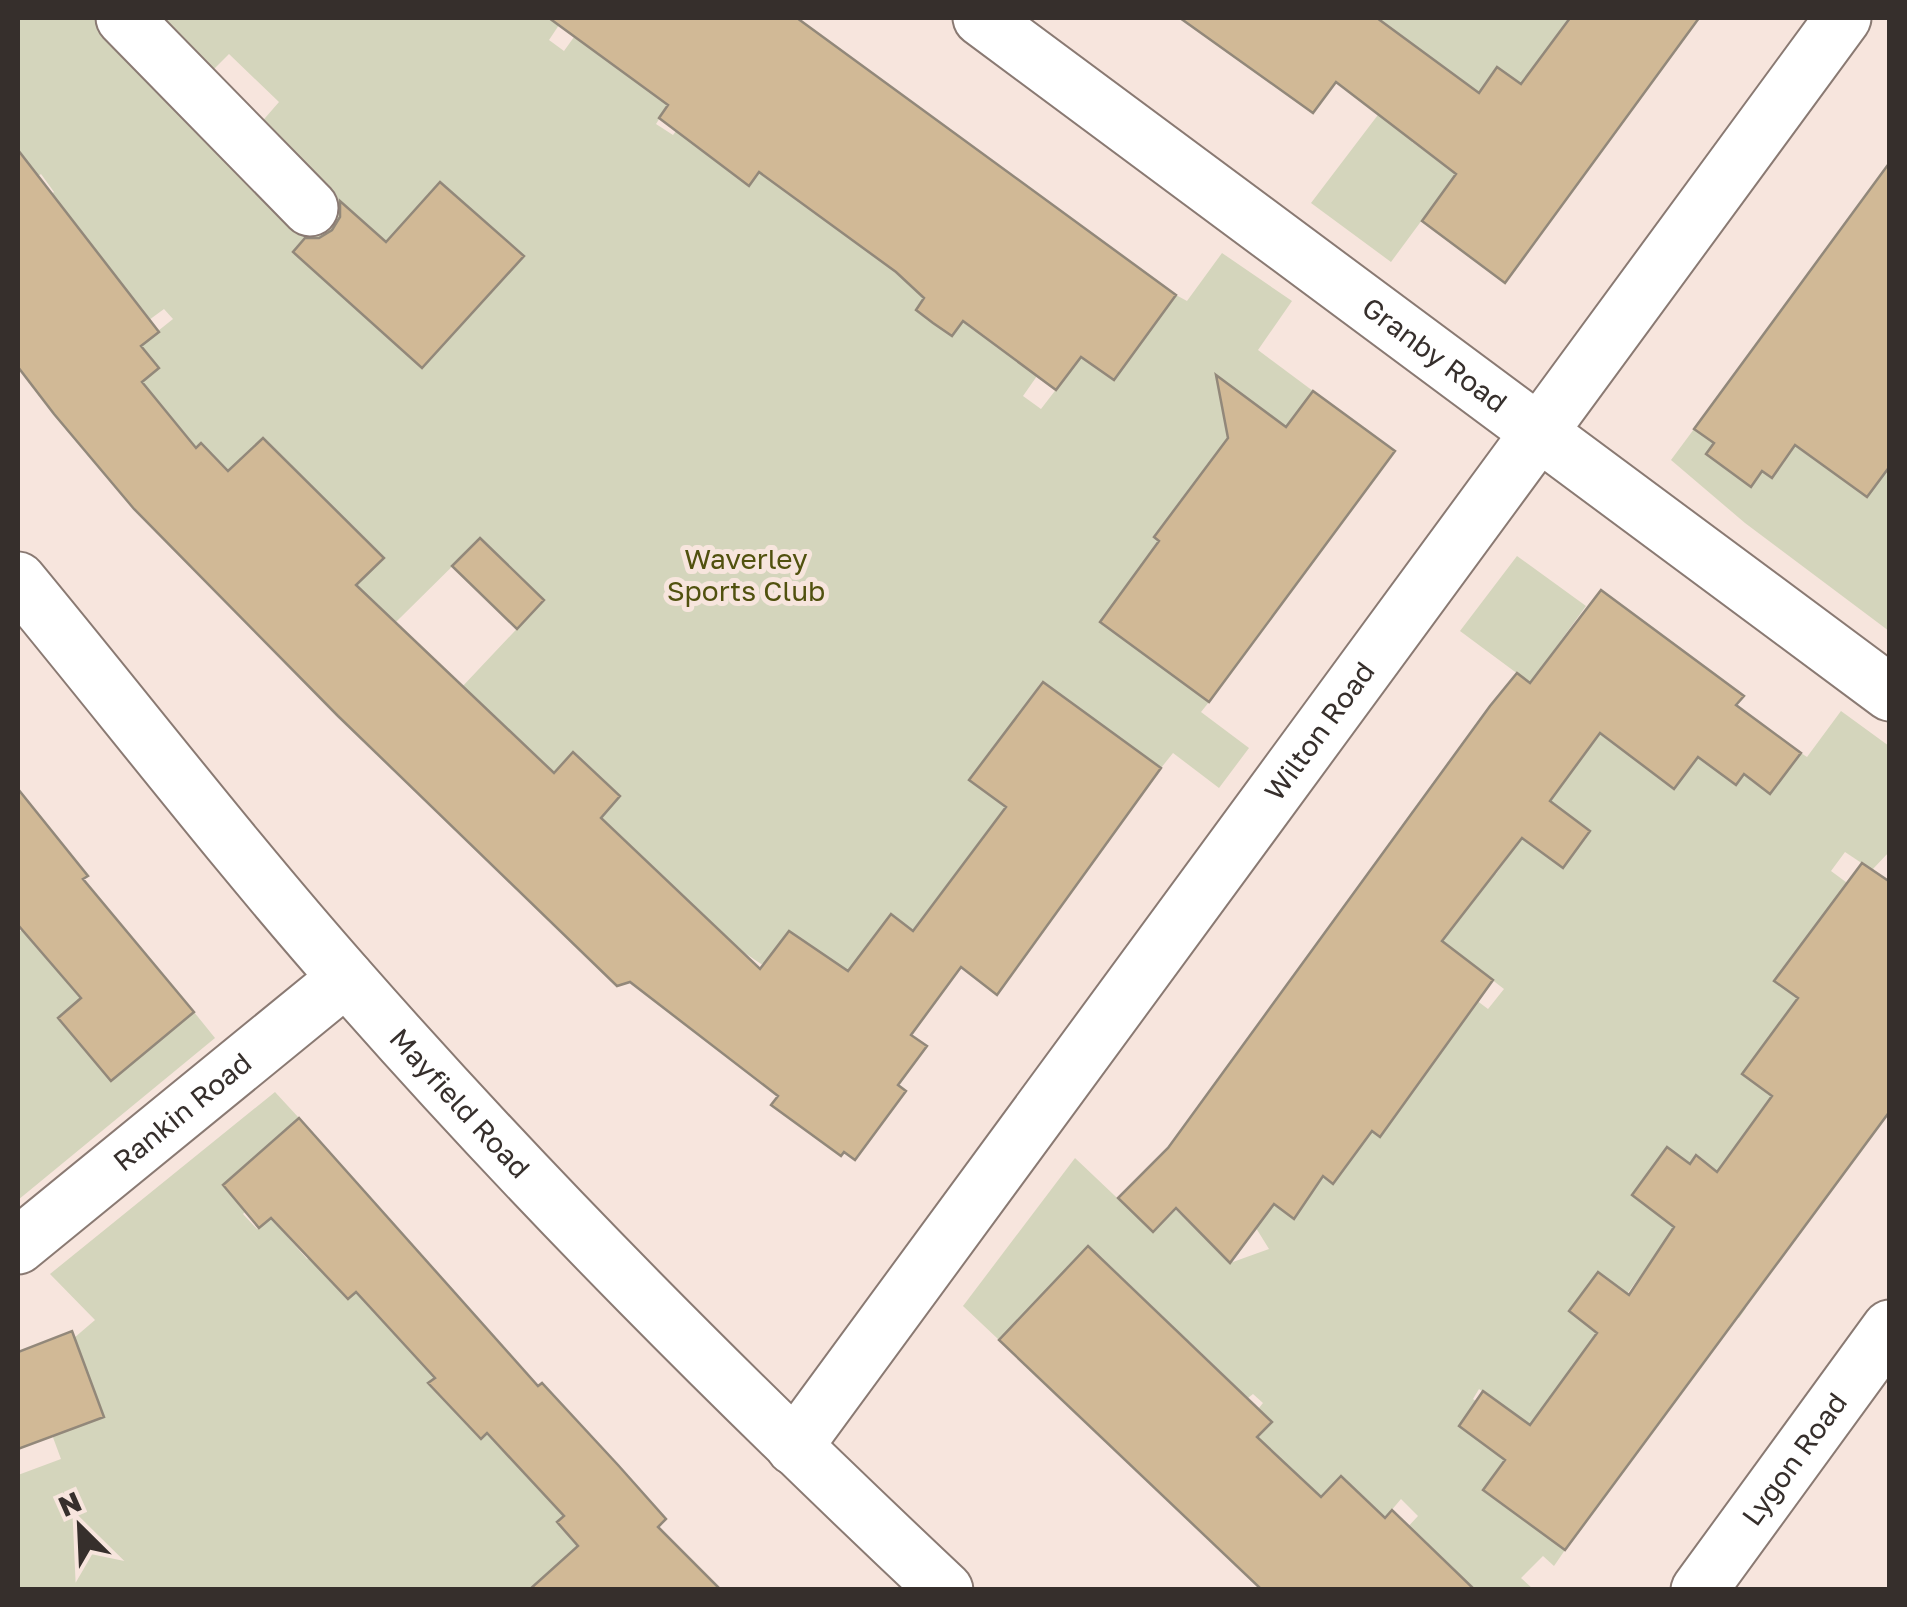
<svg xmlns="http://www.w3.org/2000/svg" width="1907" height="1607" viewBox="0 0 1907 1607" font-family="'Golos Text',sans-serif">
<rect width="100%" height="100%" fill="#f7e5dd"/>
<path fill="#d4d5bc" d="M 18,18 L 98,18 L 259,125 L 279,102 L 229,54 L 208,75 L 148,18 L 557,18 L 554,22 L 559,25 L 549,40 L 564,51 L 574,37 L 595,52 L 618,18 L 677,60 L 649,90 L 668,105 L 656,124 L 673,135 L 686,118 L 927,295 L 916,309 L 951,335 L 978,299 L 1018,361 L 1037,376 L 1023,396 L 1041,409 L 1071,370 L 1075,352 L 1114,380 L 1176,295 L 1187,301 L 1222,253 L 1292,301 L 1258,350 L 1313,391 L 1283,431 L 1274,418 L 1238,392 L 1253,457 L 1181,500 L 1154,536 L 1179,555 L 1154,605 L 1127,585 L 1100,622 L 1209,702 L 1201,712 L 1249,748 L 1219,788 L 1173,753 L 1161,768 L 1042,681 L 1026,704 L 1052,723 L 1080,861 L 1045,856 L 997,819 L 967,858 L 989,876 L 913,931 L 891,915 L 821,1015 L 816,949 L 789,931 L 778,945 L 785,950 L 770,970 L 730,943 L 600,818 L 620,795 L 573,752 L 553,774 L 461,688 L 544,600 L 481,538 L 320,697 L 308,684 L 344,587 L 360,582 L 384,557 L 350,523 L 328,544 L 298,473 L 263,438 L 241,459 L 234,476 L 200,444 L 134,509 L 142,382 L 159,368 L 147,353 L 61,423 L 54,414 L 173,319 L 164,309 L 149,320 L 22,217 L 54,192 L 41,174 L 18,192 Z
M 1384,18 L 1570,18 L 1521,84 L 1497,67 L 1479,92 L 1526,127 L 1440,104 L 1412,142 L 1456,174 L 1391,262 L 1311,203 L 1425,53 L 1381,21 Z
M 1694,429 L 1714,443 L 1707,454 L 1751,486 L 1762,471 L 1771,477 L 1791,432 L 1867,497 L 1889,466 L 1889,631 L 1745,523 L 1671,460 Z
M 1517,556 L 1586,606 L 1530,683 L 1460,631 Z
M 1497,697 L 1540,728 L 1597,730 L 1674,789 L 1698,757 L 1735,785 L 1744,774 L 1770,794 L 1801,753 L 1807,757 L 1841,711 L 1889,746 L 1889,852 L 1872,870 L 1845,852 L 1831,871 L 1858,891 L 1889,1007 L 1802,944 L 1775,981 L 1827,1019 L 1856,1157 L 1849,1166 L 1839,1159 L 1743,1137 L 1717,1172 L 1696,1156 L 1690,1164 L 1667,1148 L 1632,1195 L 1654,1212 L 1664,1200 L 1746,1308 L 1739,1318 L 1655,1256 L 1627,1294 L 1598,1273 L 1569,1311 L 1597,1333 L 1530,1425 L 1479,1389 L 1473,1399 L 1493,1414 L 1467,1416 L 1459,1426 L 1505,1460 L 1483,1491 L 1565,1550 L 1554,1566 L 1543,1556 L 1521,1578 L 1533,1589 L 1475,1589 L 1464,1579 L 1458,1586 L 1378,1559 L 1418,1516 L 1401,1499 L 1385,1518 L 1342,1476 L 1317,1501 L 1271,1450 L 1233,1488 L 1220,1476 L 1272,1422 L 1259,1408 L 1263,1403 L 1253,1394 L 1248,1398 L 1189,1341 L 1166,1366 L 1173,1326 L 1089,1246 L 999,1340 L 963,1306 L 1075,1158 L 1153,1232 L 1175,1209 L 1230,1263 L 1269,1249 L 1256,1228 L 1259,1193 L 1293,1218 L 1289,1152 L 1333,1183 L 1348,1164 L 1364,1125 L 1380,1137 L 1390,1123 L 1347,903 L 1488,1009 L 1504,989 L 1442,941 L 1483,884 L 1402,826 L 1412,811 L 1496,874 L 1522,838 L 1563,868 L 1590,831 L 1550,801 L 1490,706 Z
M 23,929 L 85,995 L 111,1080 L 194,1012 L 215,1038 L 18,1200 L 18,933 Z
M 275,1092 L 299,1118 L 223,1185 L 236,1200 L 246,1190 L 255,1201 L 243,1214 L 257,1229 L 271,1218 L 307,1259 L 368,1205 L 348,1298 L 356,1292 L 435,1378 L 428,1384 L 443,1400 L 499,1349 L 517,1368 L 463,1420 L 480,1439 L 487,1433 L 564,1516 L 557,1522 L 571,1538 L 632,1494 L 532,1589 L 18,1590 L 18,1475 L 61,1459 L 51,1432 L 104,1417 L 74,1338 L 95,1320 L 50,1274 Z"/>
<path fill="#d1b996" stroke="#92887a" stroke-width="2.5" d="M 549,18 L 797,18 L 1176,295 L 1114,380 L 1081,357 L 1056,390 L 963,321 L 952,336 L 933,323 L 916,310 L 924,298 L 896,272 L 759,172 L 749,186 L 659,118 L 668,105 Z
M 1180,18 L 1377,18 L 1479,93 L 1497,67 L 1521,84 L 1570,18 L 1699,18 L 1505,283 L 1422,221 L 1456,174 L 1336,82 L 1313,113 Z
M 18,150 L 159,332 L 141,346 L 159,368 L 142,382 L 196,448 L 201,443 L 228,471 L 263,438 L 384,558 L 356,585 L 554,773 L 573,752 L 620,796 L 601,818 L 760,969 L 789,931 L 848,971 L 891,914 L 913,931 L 1006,807 L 969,780 L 1043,682 L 1161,768 L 997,995 L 961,967 L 911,1035 L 927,1046 L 898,1085 L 906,1091 L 855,1160 L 844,1152 L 841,1156 L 771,1105 L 778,1096 L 630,982 L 617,986 L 338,716 L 134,509 L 54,414 L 18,367 Z
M 1890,162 L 1890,466 L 1867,497 L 1795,445 L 1772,478 L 1762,471 L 1751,487 L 1706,454 L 1714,443 L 1694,429 Z
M 440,182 L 524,256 L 422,368 L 293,252 L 305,238 L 319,238 L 332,230 L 340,217 L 340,201 L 386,242 Z
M 1216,375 L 1286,427 L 1313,391 L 1395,451 L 1209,702 L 1100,622 L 1159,541 L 1154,537 L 1228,438 Z
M 480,538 L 544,600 L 517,629 L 452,566 Z
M 1601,590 L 1744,696 L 1736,705 L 1801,753 L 1770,794 L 1744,774 L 1736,785 L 1698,757 L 1674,789 L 1600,733 L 1550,801 L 1590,831 L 1563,868 L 1522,838 L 1442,941 L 1493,980 L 1380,1137 L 1372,1131 L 1333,1184 L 1323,1176 L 1294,1219 L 1274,1204 L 1230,1263 L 1176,1208 L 1153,1232 L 1118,1198 L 1168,1148 L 1490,706 L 1517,673 L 1530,683 Z
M 18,789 L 88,876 L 83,879 L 194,1012 L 111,1081 L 58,1018 L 81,998 L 18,925 Z
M 1862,863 L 1890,882 L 1890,1111 L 1565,1550 L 1483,1490 L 1505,1460 L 1459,1426 L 1483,1391 L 1530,1425 L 1597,1333 L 1569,1311 L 1598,1272 L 1629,1295 L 1674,1227 L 1632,1195 L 1667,1147 L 1690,1164 L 1696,1155 L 1717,1172 L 1772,1096 L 1742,1074 L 1798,998 L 1774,981 Z
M 299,1118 L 538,1386 L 542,1383 L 618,1465 L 666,1519 L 658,1527 L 721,1590 L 529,1590 L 578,1546 L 557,1522 L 564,1516 L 487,1433 L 481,1439 L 428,1383 L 435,1378 L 356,1292 L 348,1299 L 271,1218 L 259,1228 L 223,1185 Z
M 1088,1246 L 1272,1422 L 1257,1437 L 1321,1497 L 1341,1476 L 1385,1518 L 1392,1510 L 1475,1590 L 1262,1590 L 999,1340 Z
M 72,1331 L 104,1417 L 18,1449 L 18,1352 Z"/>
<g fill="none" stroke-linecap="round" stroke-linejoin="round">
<g stroke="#8a7a73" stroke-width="59">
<g id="minor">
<path d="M 124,18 L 310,208"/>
<path id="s1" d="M 981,18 L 1890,693"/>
<path id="s2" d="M 18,580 C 128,713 234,851 349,981 C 536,1194 738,1395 945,1590"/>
<path id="s3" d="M 18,1246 L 346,978"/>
<path id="s4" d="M 794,1447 L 1843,18"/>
<path id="s5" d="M 1699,1590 L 1890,1328"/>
</g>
</g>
<use href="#minor" stroke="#fff" stroke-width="55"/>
</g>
<g text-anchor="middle" stroke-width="10" stroke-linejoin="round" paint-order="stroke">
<g font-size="28" fill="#362f2c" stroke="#f7e5dd">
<text dy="10" stroke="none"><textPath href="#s1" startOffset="565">Granby Road</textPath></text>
<text dy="10" stroke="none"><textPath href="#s4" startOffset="888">Wilton Road</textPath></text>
<text dy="10" stroke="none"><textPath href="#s2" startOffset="685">Mayfield Road</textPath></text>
<text dy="10" stroke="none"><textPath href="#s3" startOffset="212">Rankin Road</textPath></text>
<text dy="10" stroke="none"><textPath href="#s5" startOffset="162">Lygon Road</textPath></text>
</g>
<g font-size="28" fill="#51510e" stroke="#f7e5dd">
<text x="746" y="569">Waverley<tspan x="746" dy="32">Sports Club</tspan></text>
</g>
</g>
<rect width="1907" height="1607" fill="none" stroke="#362f2c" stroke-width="40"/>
<g transform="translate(80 1527) rotate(336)" stroke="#f7e5dd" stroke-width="8" paint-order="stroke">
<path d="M0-8L18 38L0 25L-18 38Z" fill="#362f2c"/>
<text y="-15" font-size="28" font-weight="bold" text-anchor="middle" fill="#362f2c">N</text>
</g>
</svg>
